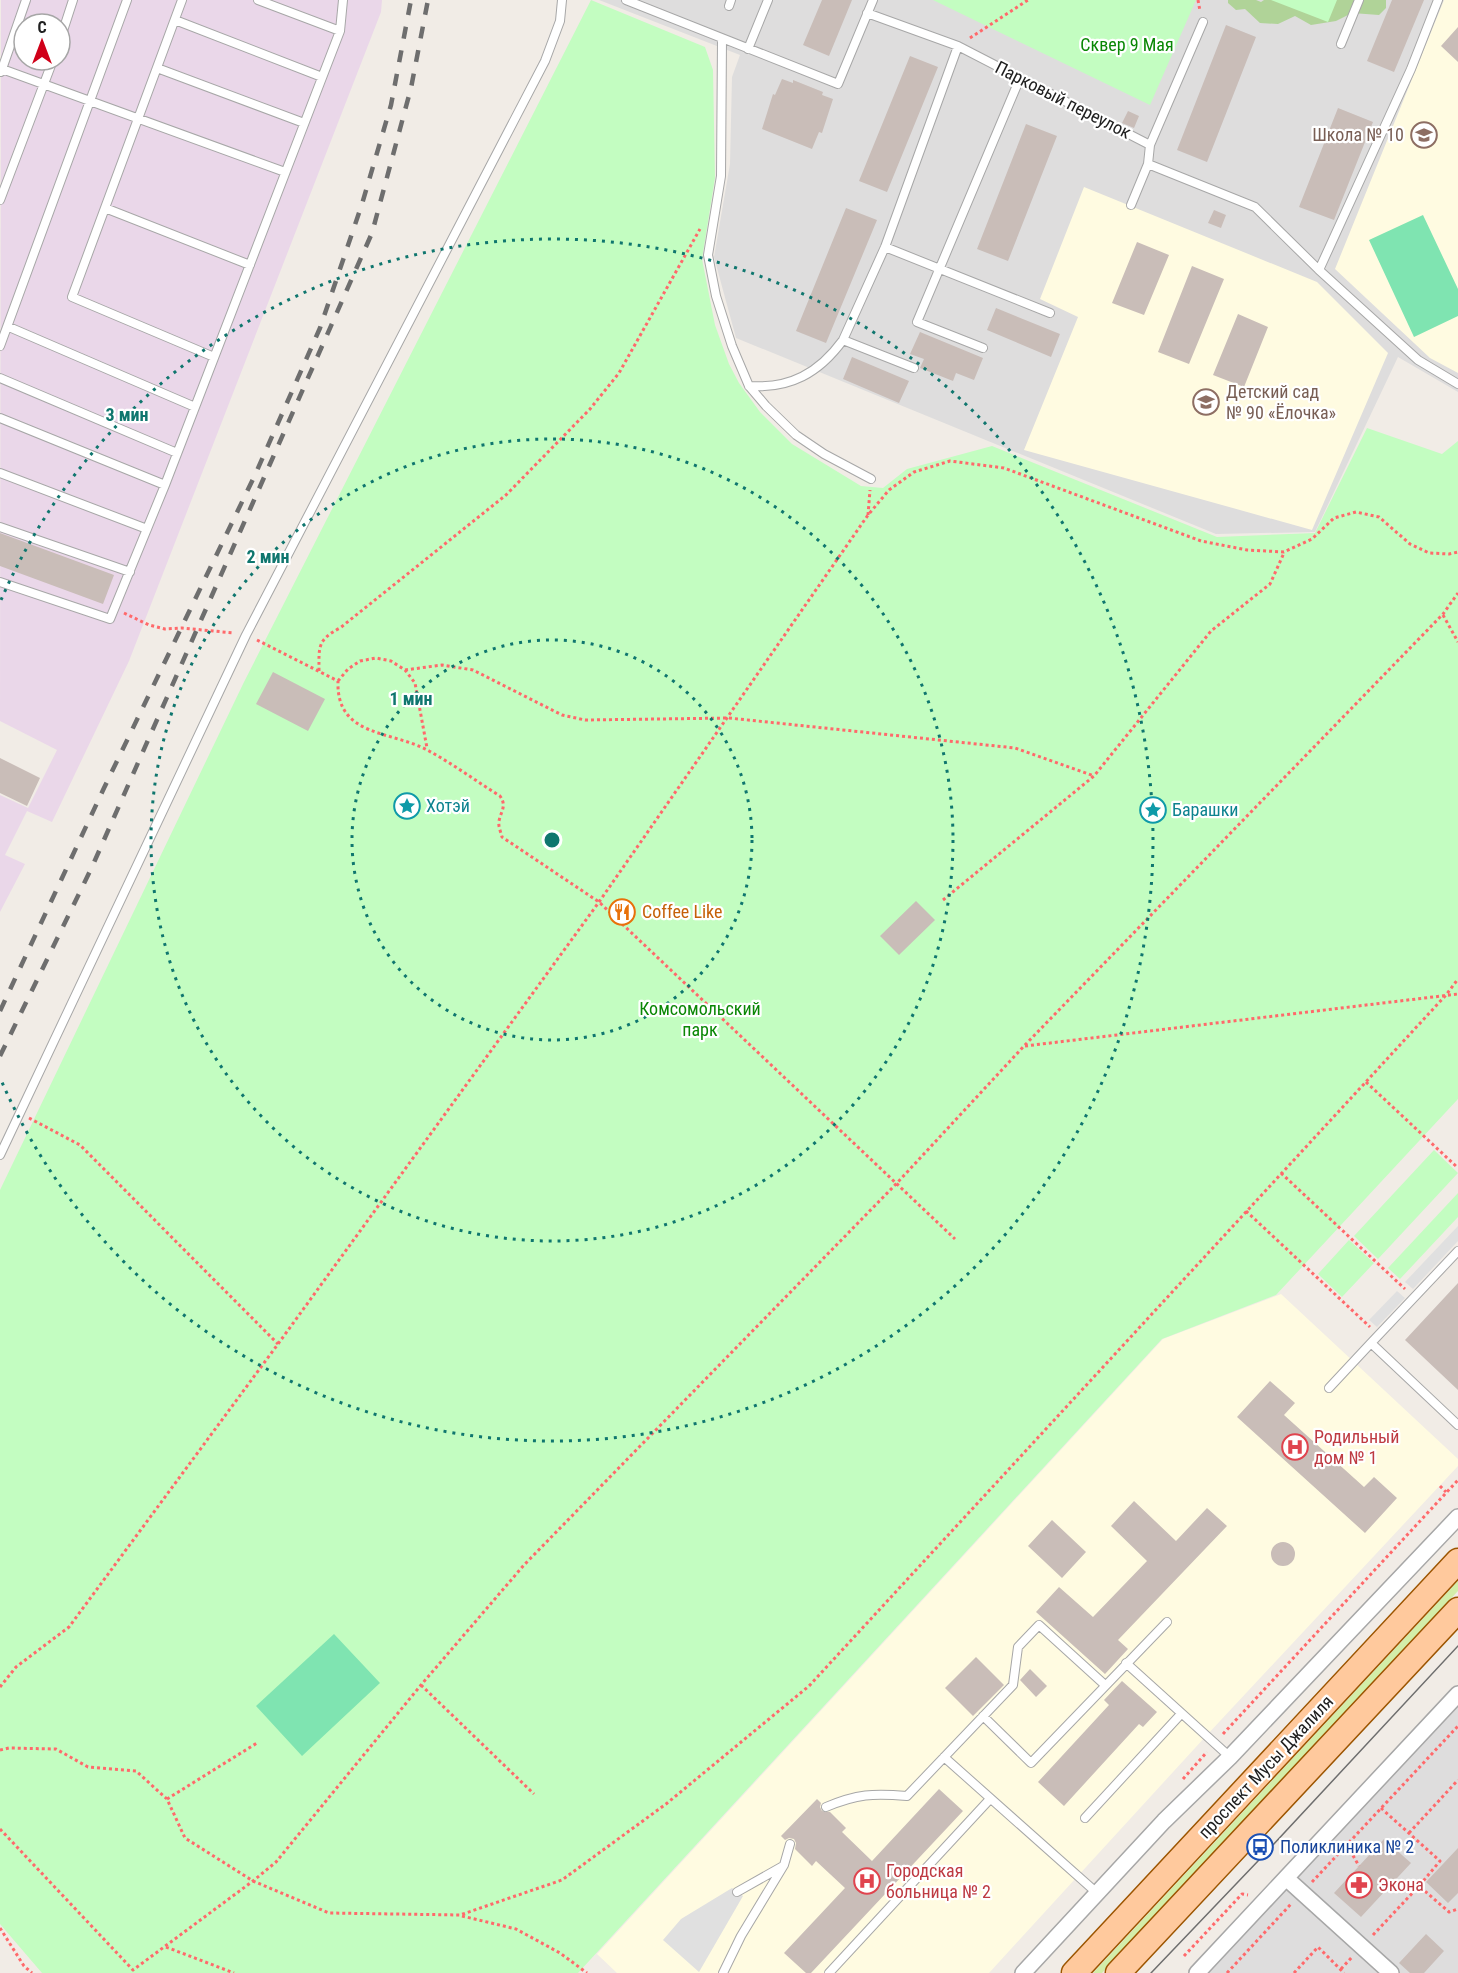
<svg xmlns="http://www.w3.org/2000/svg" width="1458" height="1973" viewBox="0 0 1458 1973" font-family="'Roboto Condensed',sans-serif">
<rect width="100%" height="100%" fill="#f1ece6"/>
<path fill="#dedddd" d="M 599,0 L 1458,0 L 1458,392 L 1398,357 L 1315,532 L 1216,534 L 736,338 L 714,257 L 730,164 L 732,77 L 740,55 Z
M 1458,1704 L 1458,1973 L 1207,1973 L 1297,1877 Z"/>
<path fill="#ead7e9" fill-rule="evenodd" d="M 1,0 L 382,0 L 381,12 L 129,661 L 52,822 L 27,811 L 5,855 L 25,864 L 0,912 L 0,795 L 28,808 L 57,750 L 0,721 ZM 24,24 L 60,24 L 60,60 L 24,60 Z"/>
<path fill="#fffbe1" d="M 1444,0 L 1458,0 L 1458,373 L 1430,358 L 1335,269 Z
M 1084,187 L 1317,282 L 1388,353 L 1312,530 L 1024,450 L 1078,317 L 1040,299 Z
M 1281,1294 L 1458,1459 L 1458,1466 L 1206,1736 L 989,1973 L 617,1973 L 597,1954 L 1163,1339 Z"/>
<path fill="#d3eea9" d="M 1458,1581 L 1458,1591 L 1102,1973 L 1093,1973 Z"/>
<path fill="#b0d398" d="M 1228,0 L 1256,0 L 1261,2 L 1264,0 L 1386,0 L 1386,8 L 1379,15 L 1352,13 L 1336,21 L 1311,25 L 1295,16 L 1278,24 L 1260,23 L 1245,9 L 1236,10 L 1228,3 Z"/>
<path fill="#c3fdc1" d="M 591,0 L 705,47 L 713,70 L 715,178 L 702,259 L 715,325 L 729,364 L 739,383 L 760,412 L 792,444 L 861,486 L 883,488 L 907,469 L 992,446 L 1217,537 L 1315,533 L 1367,428 L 1442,454 L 1458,441 L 1458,1099 L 1276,1295 L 1162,1339 L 578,1973 L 42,1973 L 0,1924 L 0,1190 L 244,682 Z
M 933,0 L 1196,0 L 1150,105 Z
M 1271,0 L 1337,0 L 1328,22 Z
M 1434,1150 L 1458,1173 L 1378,1259 L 1354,1236 Z
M 1458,1193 L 1458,1217 L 1400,1279 L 1388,1268 Z
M 1349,1240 L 1374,1263 L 1342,1297 L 1318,1274 Z"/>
<path fill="#7fe4b1" d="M 1423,215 L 1458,289 L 1458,316 L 1414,337 L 1369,240 Z
M 334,1634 L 380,1683 L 302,1756 L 256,1706 Z"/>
<path fill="#e0e0e0" d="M 1458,1226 L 1458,1241 L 1413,1289 L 1405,1282 Z
M 1397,1291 L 1405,1298 L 1377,1327 L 1369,1320 Z
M 732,1888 L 743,1896 L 699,1972 L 663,1940 L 681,1919 Z"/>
<path fill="#c9bdb8" d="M 822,0 L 852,0 L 829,56 L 803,45 Z
M 1392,0 L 1424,0 L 1394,72 L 1367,61 Z
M 1226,25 L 1256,37 L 1207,162 L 1177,150 Z
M 1458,27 L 1458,62 L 1441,46 Z
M 910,56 L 938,67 L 887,192 L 859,181 Z
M 782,79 L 793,83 L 793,80 L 823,92 L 822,95 L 833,99 L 822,133 L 819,132 L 812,149 L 762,129 L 773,94 L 775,95 Z
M 1338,108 L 1373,122 L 1334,220 L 1299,207 Z
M 1128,111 L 1139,116 L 1134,128 L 1122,123 Z
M 1026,124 L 1057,136 L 1008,261 L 977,249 Z
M 846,208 L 877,220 L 826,343 L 796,331 Z
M 1214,210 L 1226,215 L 1221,228 L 1208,223 Z
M 1137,242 L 1169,255 L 1144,315 L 1112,303 Z
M 1192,266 L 1224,279 L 1189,364 L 1158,352 Z
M 996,308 L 1060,334 L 1051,357 L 987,330 Z
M 1238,314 L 1268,327 L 1244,387 L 1213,375 Z
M 920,332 L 983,358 L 974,380 L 956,373 L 953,381 L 920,368 L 924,359 L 910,354 Z
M 852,357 L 909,381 L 899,403 L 843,379 Z
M 0,533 L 114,575 L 103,604 L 0,566 Z
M 273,672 L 325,699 L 308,731 L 256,704 Z
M 0,758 L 40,778 L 27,806 L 0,793 Z
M 916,901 L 935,920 L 899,955 L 880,936 Z
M 1458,1283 L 1458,1390 L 1405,1340 Z
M 1270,1381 L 1295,1403 L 1284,1415 L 1364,1487 L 1374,1477 L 1397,1498 L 1365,1533 L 1237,1417 Z
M 1134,1501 L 1176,1541 L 1207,1508 L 1227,1526 L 1118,1640 L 1128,1649 L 1105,1674 L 1036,1612 L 1059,1587 L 1093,1617 L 1147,1561 L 1111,1526 Z
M 1052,1520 L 1086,1552 L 1062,1578 L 1028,1546 Z
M1271 1554a12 12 0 1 1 24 0a12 12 0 1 1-24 0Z
M 976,1657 L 1004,1685 L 973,1716 L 945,1688 Z
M 1030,1669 L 1047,1686 L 1036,1697 L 1020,1680 Z
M 1122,1681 L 1157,1712 L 1143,1727 L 1139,1724 L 1064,1806 L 1038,1782 L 1109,1705 L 1104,1700 Z
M 939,1789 L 963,1811 L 811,1973 L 806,1973 L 784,1953 L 845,1888 L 816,1861 L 812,1866 L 795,1849 L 796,1843 L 794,1839 L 789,1838 L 785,1840 L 781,1836 L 817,1799 L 821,1803 L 820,1807 L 822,1811 L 830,1812 L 846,1828 L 842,1832 L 872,1861 Z
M 1384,1839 L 1411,1863 L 1361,1917 L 1334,1893 Z
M 1458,1848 L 1458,1893 L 1448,1903 L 1426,1882 Z
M 1426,1934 L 1444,1951 L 1424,1973 L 1410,1973 L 1399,1963 Z"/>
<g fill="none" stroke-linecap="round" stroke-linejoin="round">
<g stroke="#a7a7a7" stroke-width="10">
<path id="lane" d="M 182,0 L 72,297 L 214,357
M 258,0 L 340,31
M 626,0 L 838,84 L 873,0
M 729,6 L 731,0
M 867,13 L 958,46 L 1150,145 L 1148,164 L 1255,207 L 1319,270 L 1418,360 L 1458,384
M 175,20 L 322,77
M 722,39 L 721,176 L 708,255 L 716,296 L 732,346 L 749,386 L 766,406 L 796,435 L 824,454 L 871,479
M 60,40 L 73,0
M 1341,44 L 1359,0
M 748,49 L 768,0
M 157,68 L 304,123
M 2,69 L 285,172
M 1,72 L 26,0
M 1150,145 L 1203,22
M 0,200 L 53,60
M 1131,205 L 1148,164
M 105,208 L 250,265
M 885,247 L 1050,313
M 1319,270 L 1411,69 L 1438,0
M 9,327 L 195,407
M 843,340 L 914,368
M 0,346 L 127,0
M 983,348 L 917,322 L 1020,78
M 0,378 L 177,453
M 749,386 C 790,389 819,373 843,340 L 885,247 L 958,46
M 0,418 L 165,485
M 0,473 L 147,529
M 0,527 L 130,572
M 0,582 L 110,619 L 165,485 L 340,31 L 343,0
M 0,1155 L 246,635 L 545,61 L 560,21 L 562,0
M 1458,1251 L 1371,1343 L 1458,1425
M 1329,1388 L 1371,1343
M 1126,1663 L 1230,1757
M 983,1716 L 1031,1763 L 1167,1622
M 944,1757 L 1097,1893
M 826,1807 C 857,1794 873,1793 907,1796 L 1013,1685 L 1018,1647 L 1039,1625 L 1105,1685
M 1085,1818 L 1181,1714
M 737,1892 L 783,1866
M 723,1973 L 741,1936 L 784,1865 L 790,1844
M 829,1973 L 990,1799"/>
</g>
<g stroke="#a7a7a7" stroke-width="18">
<path id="street" d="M 1286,1878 L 1391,1973
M 1023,1973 L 1164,1821 L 1230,1757 L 1458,1517
M 1197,1973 L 1458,1694"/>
</g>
<g stroke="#9c5500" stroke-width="27">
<path id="primary" d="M 1074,1973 L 1458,1561
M 1118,1973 L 1458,1610"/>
</g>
<path stroke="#ff696b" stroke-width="3" stroke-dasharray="3 3" stroke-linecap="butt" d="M 1198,0 L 1200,11
M 970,38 L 1028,0
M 868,515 L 870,490
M 124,613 L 149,625 L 165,629 L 182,628 L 234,633
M 1443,615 L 1458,642
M 257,640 L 338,681 C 336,738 392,730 429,751 C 453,764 476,781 500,796 C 507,806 501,811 499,821 C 498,827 501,832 502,837 L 599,902 L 955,1239
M 405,670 L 442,665 L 473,670 L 562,715 L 585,720 L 729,718 L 1015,748 L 1094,776
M 319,671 C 319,647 317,640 340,628 L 506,495 L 590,409 L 619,373 L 700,229
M 338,681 L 348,669 L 360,661 L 376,658 L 391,661 L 405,670 L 415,683 L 427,748
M 943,900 L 1094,776 L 1211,631 L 1270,584 L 1284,553
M 1025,1046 L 1458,994
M 1366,1082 L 1458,1168
M 29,1118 L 80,1145 L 278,1344
M 1281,1173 L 1405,1289
M 1246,1211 L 1370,1327
M 1440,1486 L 1446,1492
M 421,1685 L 534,1794
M 0,1687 L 16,1667 L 69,1627 L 278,1344 L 599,902 L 868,515 L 889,490 L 914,472 L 950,461 L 1004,468 L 1201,541 L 1247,550 L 1284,552 L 1312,539 L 1334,518 L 1356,512 L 1379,517 L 1410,544 L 1429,553 L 1449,554 L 1458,552
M 1223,1734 L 1458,1480
M 0,1750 L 9,1748 L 56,1749 L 88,1767 L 136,1771 L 167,1799 L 185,1838 L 253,1881 L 329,1913 L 460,1915 L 562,1880 L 666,1804 L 809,1686 L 1446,995 L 1458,979
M 1183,1779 L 1207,1752
M 167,1799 L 257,1743
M 1381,1808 L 1440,1861 L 1419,1886 L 1449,1912 L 1458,1909
M 0,1829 L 133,1970 L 253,1881 L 276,1862 L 421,1685 L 524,1565 L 897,1183 L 1024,1046 L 1443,614 L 1458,593
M 1409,1833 L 1458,1780
M 1347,1845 L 1359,1866
M 1312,1882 L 1458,1726
M 462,1916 L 516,1929 L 560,1953 L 587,1973
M 0,1928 L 24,1966 L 32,1973
M 1373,1935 L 1419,1886
M 166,1947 L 234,1973
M 1184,1956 L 1242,1894 L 1248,1895
M 1341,1969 L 1352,1957
M 1227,1973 L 1291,1904
M 1294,1973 L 1318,1947 L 1344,1973"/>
<use href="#lane" stroke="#fff" stroke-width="8"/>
<use href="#street" stroke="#fff" stroke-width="15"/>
<use href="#primary" stroke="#ffc99d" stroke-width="24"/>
<path stroke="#6e6e6e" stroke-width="1.5" d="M 1151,1973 L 1258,1861 L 1458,1646"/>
<path stroke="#6e6e6e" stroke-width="4.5" stroke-dasharray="12 12" stroke-linecap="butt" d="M 0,1011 L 104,788 L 255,475 L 320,328 L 362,204 L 391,105 L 411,0
M 0,1056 L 92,867 L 372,233 L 411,88 L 428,0"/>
</g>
<g fill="none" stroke="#0f766e" stroke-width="3" stroke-dasharray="3 6">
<circle cx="552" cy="840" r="200"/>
<circle cx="552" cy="840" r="401"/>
<path d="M1 600A601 601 0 1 1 1 1080"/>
</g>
<defs>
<g id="school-ring" transform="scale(1.35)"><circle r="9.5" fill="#fff" stroke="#8d6e63" stroke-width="1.5"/><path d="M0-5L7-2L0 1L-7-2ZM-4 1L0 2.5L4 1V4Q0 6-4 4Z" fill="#8d6e63"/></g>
<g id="sight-ring" transform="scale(1.35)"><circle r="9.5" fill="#fff" stroke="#0f9aa8" stroke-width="1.5"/><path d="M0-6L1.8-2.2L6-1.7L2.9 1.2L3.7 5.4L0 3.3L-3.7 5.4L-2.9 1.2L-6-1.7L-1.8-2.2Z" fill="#0f9aa8"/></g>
<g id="restaurant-ring" transform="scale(1.35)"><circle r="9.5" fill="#fff" stroke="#e8710a" stroke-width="1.5"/><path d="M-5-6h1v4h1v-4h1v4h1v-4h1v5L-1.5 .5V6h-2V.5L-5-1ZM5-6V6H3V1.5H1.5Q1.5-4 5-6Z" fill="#e8710a"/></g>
<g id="hospital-ring" transform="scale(1.35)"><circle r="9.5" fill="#fff" stroke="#e0444e" stroke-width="1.5"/><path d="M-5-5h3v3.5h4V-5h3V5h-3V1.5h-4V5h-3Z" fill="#e0444e"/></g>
<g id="bus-ring" transform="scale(1.35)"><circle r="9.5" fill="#fff" stroke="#1a4fb4" stroke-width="1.5"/><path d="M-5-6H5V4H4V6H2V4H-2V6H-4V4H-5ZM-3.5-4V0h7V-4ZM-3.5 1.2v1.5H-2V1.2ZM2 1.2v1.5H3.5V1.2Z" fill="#1a4fb4"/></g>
<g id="pharmacy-ring" transform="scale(1.35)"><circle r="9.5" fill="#fff" stroke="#e0444e" stroke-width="1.5"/><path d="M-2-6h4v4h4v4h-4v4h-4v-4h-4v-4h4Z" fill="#e0444e"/></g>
</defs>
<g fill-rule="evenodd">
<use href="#school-ring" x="1424" y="135"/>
<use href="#school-ring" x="1206" y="402"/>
<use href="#sight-ring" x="407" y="806"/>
<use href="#sight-ring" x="1153" y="810"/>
<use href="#restaurant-ring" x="622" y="912"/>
<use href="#hospital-ring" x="1295" y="1447"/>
<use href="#bus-ring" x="1260" y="1847"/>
<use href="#hospital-ring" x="867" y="1881"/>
<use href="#pharmacy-ring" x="1359" y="1885"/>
</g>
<g text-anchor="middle" stroke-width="4.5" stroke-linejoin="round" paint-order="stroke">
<g font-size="18" fill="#0a8705" stroke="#fff">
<text x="1127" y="51">Сквер 9 Мая</text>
<text x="700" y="1015">Комсомольский<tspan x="700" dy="21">парк</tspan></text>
</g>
<g font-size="18" fill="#202020" stroke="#fff">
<text transform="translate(1063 100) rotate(27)" y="6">Парковый переулок</text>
<text transform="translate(1266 1767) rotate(-47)" y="6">проспект Мусы Джалиля</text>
</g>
<g font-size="18" fill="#785e54" stroke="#fff" text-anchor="end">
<text x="1404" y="141">Школа № 10</text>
<text x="1226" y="398" text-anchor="start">Детский сад<tspan x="1226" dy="21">№ 90 «Ёлочка»</tspan></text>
</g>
<g font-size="18" fill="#0d838f" stroke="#fff" text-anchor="start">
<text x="426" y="812">Хотэй</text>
<text x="1172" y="816">Барашки</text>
</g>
<g font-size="18" fill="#c56008" stroke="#fff" text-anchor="start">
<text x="642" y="918">Coffee Like</text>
</g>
<g font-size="18" fill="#be3a42" stroke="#fff" text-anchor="start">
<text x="1314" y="1443">Родильный<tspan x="1314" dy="21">дом № 1</tspan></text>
<text x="886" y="1877">Городская<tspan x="886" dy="21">больница № 2</tspan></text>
<text x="1378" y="1891">Экона</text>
</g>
<g font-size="18" fill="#164399" stroke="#fff" text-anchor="start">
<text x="1280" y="1853">Поликлиника № 2</text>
</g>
</g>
<circle cx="552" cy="840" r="9" fill="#0f766e" stroke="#fff" stroke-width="3"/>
<g font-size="18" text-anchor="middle" font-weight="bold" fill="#0f766e" stroke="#fff" stroke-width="4.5" stroke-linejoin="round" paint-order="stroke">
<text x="127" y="421">3 мин</text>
<text x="268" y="563">2 мин</text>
<text x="411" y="705">1 мин</text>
</g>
<g transform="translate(42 42)"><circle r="28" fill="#ffffff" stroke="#a6a6a6" stroke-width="1.5"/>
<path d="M0-4.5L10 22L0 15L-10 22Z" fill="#d00019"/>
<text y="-9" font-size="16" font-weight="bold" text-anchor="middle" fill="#202020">С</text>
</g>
</svg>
